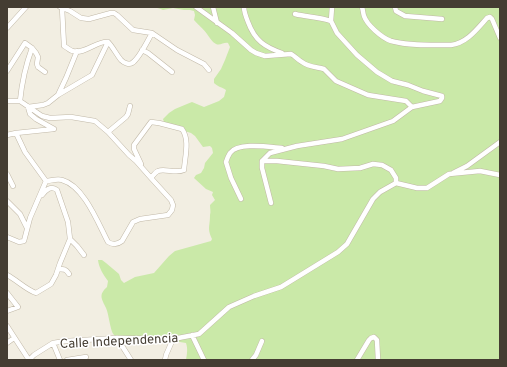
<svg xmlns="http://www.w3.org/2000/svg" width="507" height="367" viewBox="0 0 507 367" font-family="Overpass,sans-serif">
<rect width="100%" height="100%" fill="#f2eee2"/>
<path fill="#cae9a8" d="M 137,7 L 500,7 L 500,360 L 186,360 C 187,354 188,349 186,343 C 178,342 170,340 162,340 C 147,340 125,346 114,335 C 110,331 109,314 106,308 C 102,299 98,295 107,287 L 108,281 C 103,274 99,268 98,260 L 102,260 L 106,263 L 119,274 L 121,280 L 124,283 L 135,277 L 154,273 L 169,256 L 175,251 L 211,241 L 212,239 C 207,228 210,227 210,215 C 211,212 210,208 210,205 L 215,200 L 212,195 L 213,192 L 206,189 L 194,178 L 196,175 L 201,173 L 204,168 L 205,163 L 213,153 L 212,148 L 210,146 L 203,147 L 195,136 L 191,133 L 165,125 L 163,119 L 169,113 L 175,109 L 187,104 L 192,102 L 204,107 L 219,101 L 224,97 L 226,90 C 222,87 218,87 214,83 L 214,79 L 221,69 L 225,60 L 230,47 L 228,43 C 224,42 220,46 216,44 C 212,42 210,38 207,34 C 204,29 198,25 194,20 L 195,15 L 194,11 L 190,10 L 184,10 L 173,8 L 163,10 C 155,5 145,10 137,7 Z"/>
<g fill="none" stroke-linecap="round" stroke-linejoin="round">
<g stroke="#c1b8a7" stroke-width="5.5">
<path id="minor" d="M 60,7 L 70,11 L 81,18 L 89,19 L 111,13 L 114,13 L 117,15 L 133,30 L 152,33 L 177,50 L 204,64 L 209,70
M 196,7 L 232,33 L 251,50 L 256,53 L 265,56 L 291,54 C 295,56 298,60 302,62 C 308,67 317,67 324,69 L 336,81 L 368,95 L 406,101 L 412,107
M 213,7 L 217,23
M 244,7 C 244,12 246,17 248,22 C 255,41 265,47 282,53
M 362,7 C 363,10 363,13 364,16 C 367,25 382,38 391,41 C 410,46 432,45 451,45 C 467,43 477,29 487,18 L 490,17 L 492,19 L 500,38
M 395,7 L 396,11 L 405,16 L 442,19
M 62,8 L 64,46 C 67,47 70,51 73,51 C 84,55 98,40 108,42
M 295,14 C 307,17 319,17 331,21
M 7,28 L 26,7
M 108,42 C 113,47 116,54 121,60 C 124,63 129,65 132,63 C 139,59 148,40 152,33
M 32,48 L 36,53 L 38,57 L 37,64 L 38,67 L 45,72
M 142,50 L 148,53 L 172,72
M 7,71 L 25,43 L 32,48 C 25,67 22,81 20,101
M 58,95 L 66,78 L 77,51
M 7,101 L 20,101
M 28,107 L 43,105 L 48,103 L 58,95 L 92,75 L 108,42
M 28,107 L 30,114 L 36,119 L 54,129
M 108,132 L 126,117 L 128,114 L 130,106
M 16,133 L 25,152 L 46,181
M 7,135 L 16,133 L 54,129
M 262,161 L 277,161 L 324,166 L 338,169 L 360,168 L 373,164 L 382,165 L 391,170 L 396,178 L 396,183
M 141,164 L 134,149 L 134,145 L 151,122 L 159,123 L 182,129 C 190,140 185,156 184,170 C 175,174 165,168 158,171 C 155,172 153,176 151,178
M 453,173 L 467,166 L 500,142
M 7,174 L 13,186
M 396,183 L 417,188 L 427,188 L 449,174 L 480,171 L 500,175
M 42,195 C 46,190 51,185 57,190 L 68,222 L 70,239 L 77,246 L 84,255
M 241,199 L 231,178 L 226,162 C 227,159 228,156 230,153 C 238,142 269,147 282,148
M 7,201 L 20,214 L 27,228
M 271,203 L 262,168 L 262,161 L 270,153 L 297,146 L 342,139 L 393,121 L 412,107 L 440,101 L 442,98 L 442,96 L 423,91 L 408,85 L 392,81 L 377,72 L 357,55 L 337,33 L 331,21 L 332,7
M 7,237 L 19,242 L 24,241 L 30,218 L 46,181 C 51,181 57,178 62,180 C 84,186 98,223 108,242 C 113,245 117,245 122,241 L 133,222 L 140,219 L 168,215 L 172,210 L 173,205 L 171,200 L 151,178 L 136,161 L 129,155 L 108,132 L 95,121 L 71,117 L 50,118 L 42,116 L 20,101
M 58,269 C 64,269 66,269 69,274
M 7,275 C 17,280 25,289 36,293 L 51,284 L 56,275 L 60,263 L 70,239
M 7,293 L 18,307 L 7,311
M 7,326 L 29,360 L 34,355 L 53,343 L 66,341 L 117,338 L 173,339 L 199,334 L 229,307 L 254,296 L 281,287 L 338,252 L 347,244 L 373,199 L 380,192 L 396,183
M 192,335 L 204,360
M 117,338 L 131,360
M 7,343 L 14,338
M 53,343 L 60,360
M 67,360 L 86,357
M 165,360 L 166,355 L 173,339
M 252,360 L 256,355 L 262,341
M 357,360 L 369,340 L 371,338 L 374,337 L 377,340 L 378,360"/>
</g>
<use href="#minor" stroke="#fff" stroke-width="4.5"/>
</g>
<g text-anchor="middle" stroke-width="3" stroke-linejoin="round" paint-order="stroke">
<g font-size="13" fill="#443d32" stroke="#fff">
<text transform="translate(119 340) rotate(-3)" y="5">Calle Independencia</text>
</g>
</g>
<rect width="507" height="367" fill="none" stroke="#443d32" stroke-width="16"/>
</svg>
